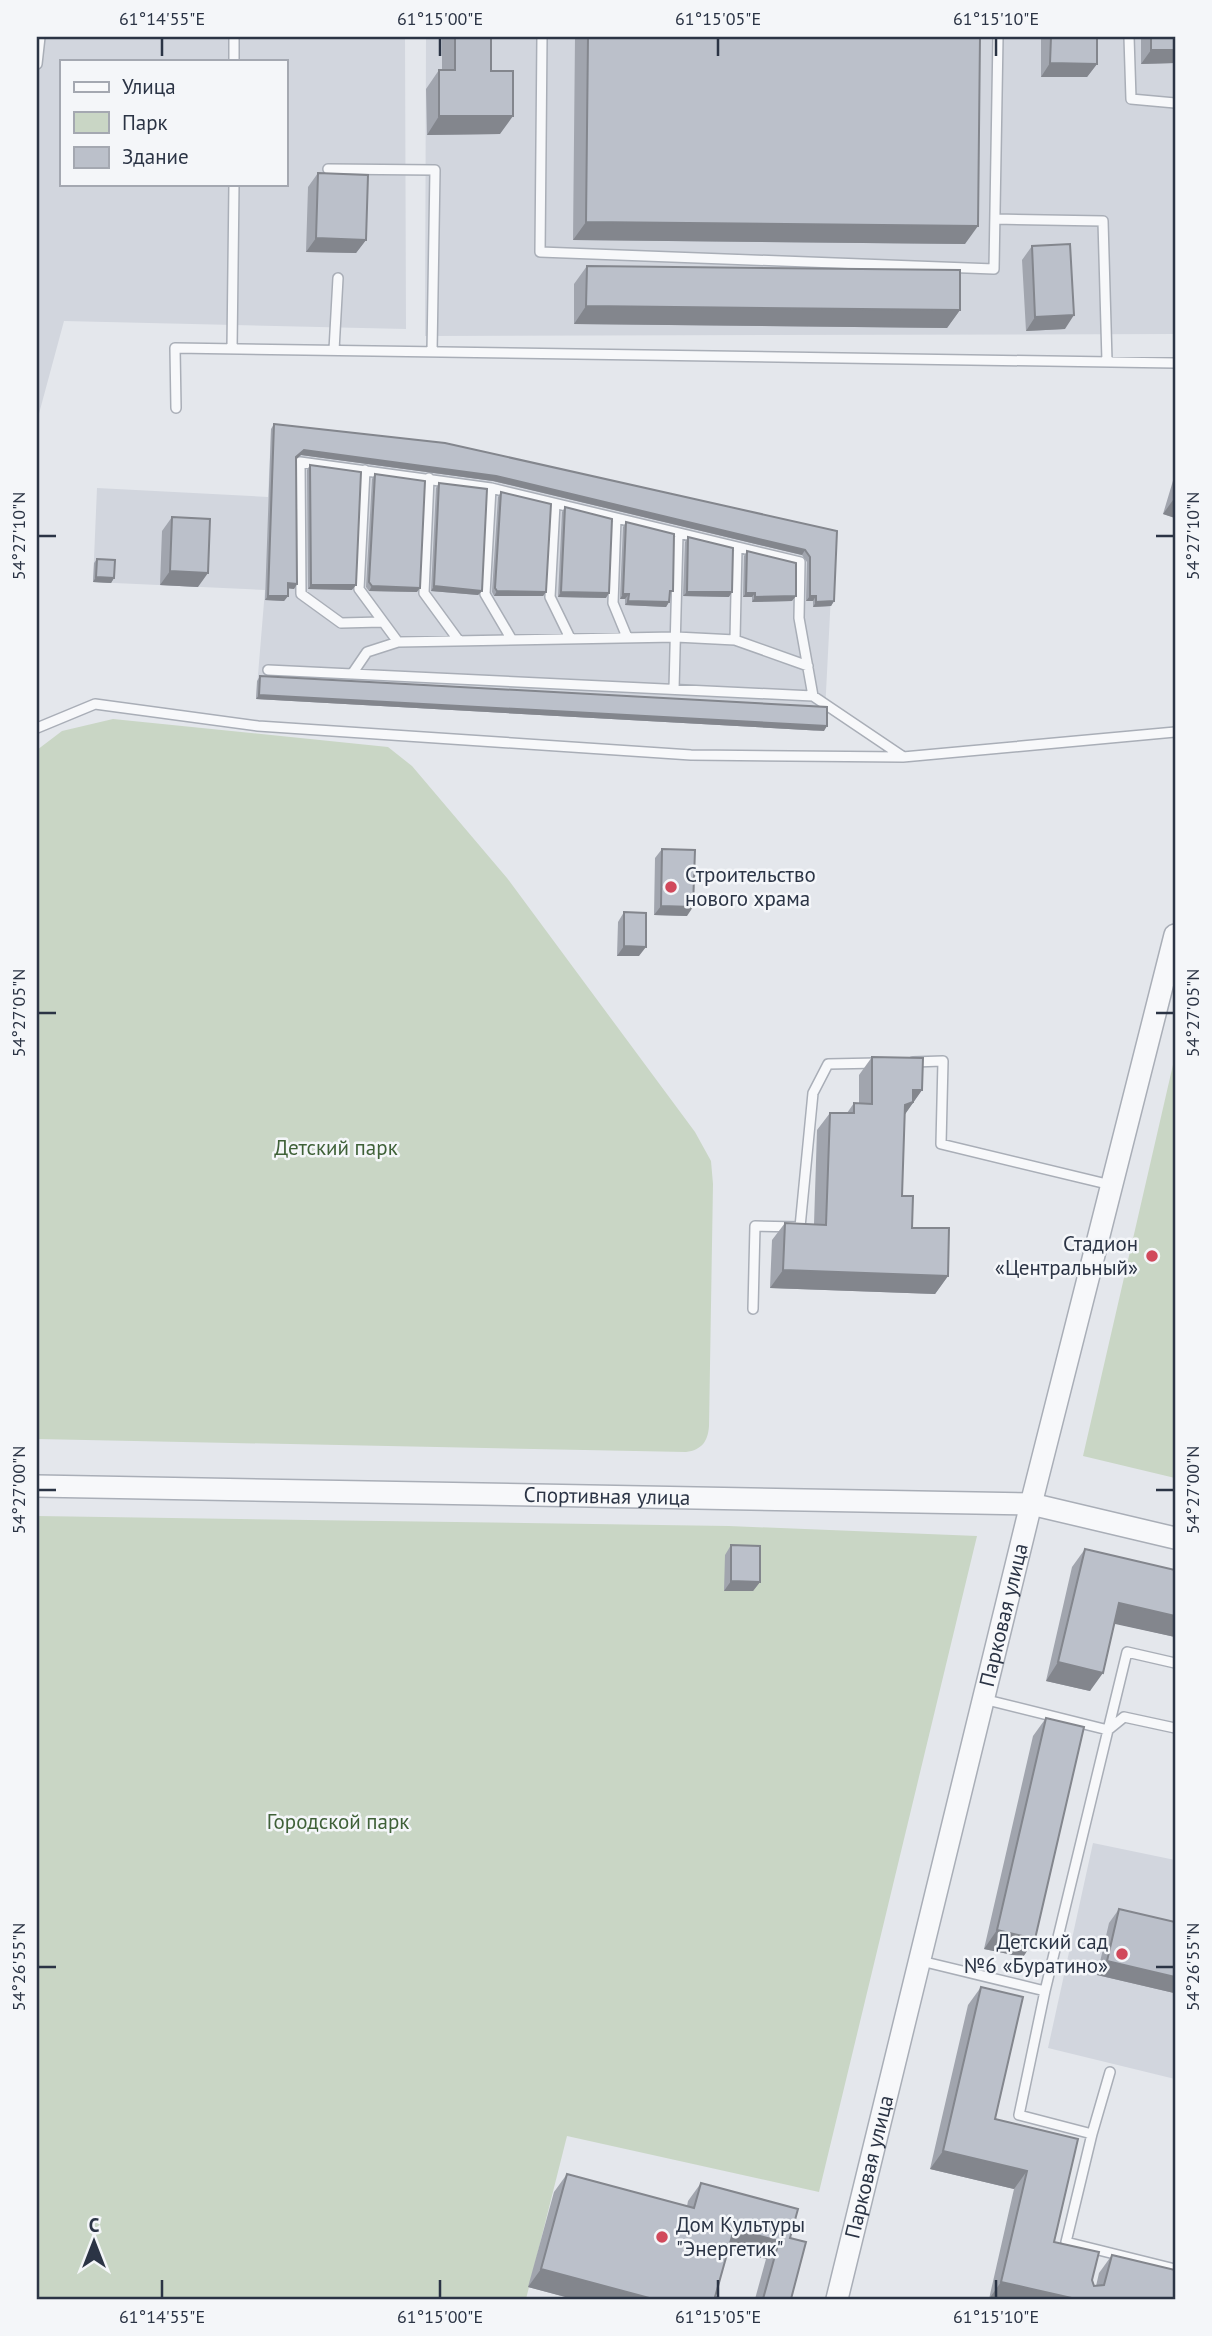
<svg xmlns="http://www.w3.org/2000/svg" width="1212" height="2336" viewBox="0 0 1212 2336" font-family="'PT Sans',sans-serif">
<rect width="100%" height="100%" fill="#e4e7ec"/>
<path fill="#d2d6de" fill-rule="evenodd" d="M 37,37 L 405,37 L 406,329 L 64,321 L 37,421 ZM 61,61 L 285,61 L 285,184 L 61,184 Z
M 426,37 L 1175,37 L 1175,334 L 425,336 Z
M 271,429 L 441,447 L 834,536 L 824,731 L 256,699 L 265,590 L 93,582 L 97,488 L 268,497 Z
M 1093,1843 L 1175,1860 L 1175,2079 L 1048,2048 Z"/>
<path fill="#c9d6c5" d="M 113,719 L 388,747 L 412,766 L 507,878 L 695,1132 L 711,1161 L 713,1184 L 709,1426 C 708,1441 702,1450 686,1452 L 37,1439 L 37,750 L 62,731 Z
M 1175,1056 L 1175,1478 L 1083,1456 Z
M 37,1516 L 729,1526 L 977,1536 L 819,2192 L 567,2136 L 526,2299 L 37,2299 Z"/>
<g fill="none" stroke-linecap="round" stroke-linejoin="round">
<g stroke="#a9aeb7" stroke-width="12">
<path id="service" d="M 234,37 L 234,61
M 542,37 L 540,252 L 994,269 L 998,37
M 1129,37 L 1131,99 L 1175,103
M 37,64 L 40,37
M 328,169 L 435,170 L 432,352
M 995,219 L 1103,221 L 1107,361
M 232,349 L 234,184
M 334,350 L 338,278
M 176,408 L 175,348 L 1175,363
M 365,470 L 359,589 L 398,642
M 429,478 L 424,593 L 459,641
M 491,488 L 485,594 L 512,640
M 555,504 L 550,597 L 570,638
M 616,518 L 613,603 L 627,637
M 382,622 L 341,623 L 301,594 L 300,462 L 491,488 L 800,562 L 799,618 L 813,696
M 735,640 L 737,547
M 268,670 L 813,696 L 902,756
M 352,674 L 367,652 L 398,642 L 676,637 L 735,640 L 808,666
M 674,689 L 678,533
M 37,728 L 95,704 L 258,726 L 691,755 L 903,757 L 1175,732
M 913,1062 L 943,1061 L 941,1144 L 1111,1185
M 753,1309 L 755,1226 L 800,1227 L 813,1093 L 828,1064 L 878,1063
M 1175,1663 L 1127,1652 L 1108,1730 L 1124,1717 L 1175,1728
M 983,1699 L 1108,1730 L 1045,1991 L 1019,2115 L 1092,2134 L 1066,2242 L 1175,2269
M 921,1961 L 1045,1991
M 1092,2134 L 1110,2072"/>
</g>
<g stroke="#a9aeb7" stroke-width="24">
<g id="tertiary">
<path id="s1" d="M 37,1486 L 1031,1504 L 1175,1538"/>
<path id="s2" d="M 837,2299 L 1031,1504 L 1175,935"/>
</g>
</g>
<use href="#service" stroke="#f7f8fa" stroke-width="9"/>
<use href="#tertiary" stroke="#f7f8fa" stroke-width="21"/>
</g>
<path fill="#a1a5ae" d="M 442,37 L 491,37 L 491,71 L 500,134 L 427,135 L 426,89 L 439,70 L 442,70 Z
M 575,37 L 980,37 L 965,244 L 573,240 Z
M 1041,37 L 1097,37 L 1097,64 L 1087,77 L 1041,77 Z
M 1141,37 L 1175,37 L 1175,63 L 1141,64 Z
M 318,173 L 366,240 L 356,253 L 306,252 L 308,187 Z
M 1032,246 L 1065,329 L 1026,331 L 1022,260 Z
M 587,266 L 960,310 L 947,328 L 574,324 L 574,284 Z
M 274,424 L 837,531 L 834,601 L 831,606 L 813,607 L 813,601 L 806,601 L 807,562 L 802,555 L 493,481 L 301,455 L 296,459 L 297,584 L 294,589 L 288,588 L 288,596 L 284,601 L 265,600 L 271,429 Z
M 310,465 L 352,590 L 308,589 L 307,470 Z
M 375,474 L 417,592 L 369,591 L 366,587 L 372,479 Z
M 1175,474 L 1175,518 L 1163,514 Z
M 439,483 L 482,591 L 478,595 L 431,591 L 436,488 Z
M 501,492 L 546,592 L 543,596 L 494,596 L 492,592 L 498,497 Z
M 565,507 L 606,598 L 558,597 L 562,512 Z
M 172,517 L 198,587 L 160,585 L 162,531 Z
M 626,522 L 669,596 L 669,602 L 666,607 L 625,605 L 625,599 L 620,599 L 623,527 Z
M 688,537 L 729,597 L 683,596 L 685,542 Z
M 747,551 L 792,601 L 752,602 L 752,597 L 743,597 L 744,556 Z
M 97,559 L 114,578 L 111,583 L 93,582 L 94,563 Z
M 260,676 L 824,731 L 256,699 L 257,681 Z
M 662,849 L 687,916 L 654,915 L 655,858 Z
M 624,912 L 639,956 L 617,956 L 618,922 Z
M 872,1057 L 922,1090 L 905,1114 L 902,1196 L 912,1228 L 948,1276 L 935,1294 L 770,1288 L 772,1240 L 785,1223 L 814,1224 L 817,1130 L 830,1113 L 847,1113 L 854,1103 L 859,1103 L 859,1075 Z
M 731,1545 L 760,1582 L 753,1591 L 724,1591 L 725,1555 Z
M 1085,1549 L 1175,1570 L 1175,1637 L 1114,1623 L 1090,1691 L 1046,1681 L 1072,1567 Z
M 1046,1718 L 1035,1939 L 1023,1957 L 984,1949 L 1033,1736 Z
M 1119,1909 L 1174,1993 L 1097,1975 L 1109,1923 Z
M 981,1987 L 995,2119 L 1078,2139 L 1054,2242 L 1092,2280 L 1094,2286 L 1096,2286 L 1099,2273 L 1112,2255 L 1175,2299 L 989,2299 L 1014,2189 L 930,2169 L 968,2005 Z
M 567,2174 L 687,2206 L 688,2201 L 701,2183 L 790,2238 L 791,2299 L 755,2299 L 766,2259 L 728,2249 L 715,2297 L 725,2299 L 573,2299 L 528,2287 L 554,2192 Z"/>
<path fill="#83868d" d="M 1151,50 L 1175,50 L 1175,63 L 1141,64 Z
M 1050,63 L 1097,64 L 1087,77 L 1041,77 Z
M 439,116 L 513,116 L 500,134 L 427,135 Z
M 586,222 L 978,226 L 965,244 L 573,240 Z
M 316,238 L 366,240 L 356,253 L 306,252 Z
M 586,306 L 960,310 L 947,328 L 574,324 Z
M 1074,315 L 1065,329 L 1026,331 L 1035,317 Z
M 304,450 L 496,476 L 805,550 L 802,555 L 493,481 L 301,455 L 293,462 L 296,457 Z
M 1173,500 L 1175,501 L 1175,518 L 1163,514 Z
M 170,571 L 208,573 L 198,587 L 160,585 Z
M 96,577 L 114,578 L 111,583 L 93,582 Z
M 288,583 L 297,584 L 294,589 L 285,588 Z
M 311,585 L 356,585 L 352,590 L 308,589 Z
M 372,586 L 420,588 L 417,592 L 369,591 Z
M 434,586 L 482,591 L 478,595 L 431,591 Z
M 497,591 L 546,592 L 543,596 L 494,596 Z
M 561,592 L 609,593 L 606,598 L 558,597 Z
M 687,592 L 732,592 L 729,597 L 683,596 Z
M 746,593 L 755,593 L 752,597 L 743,597 Z
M 623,594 L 629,594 L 625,599 L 620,599 Z
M 268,596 L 288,596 L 284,601 L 265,600 Z
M 796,596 L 792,601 L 752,602 L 755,597 Z
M 810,596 L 816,596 L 813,601 L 806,601 Z
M 628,601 L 669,602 L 666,607 L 625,605 Z
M 834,601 L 831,606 L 813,607 L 816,602 Z
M 259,695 L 827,726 L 824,731 L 256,699 Z
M 661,906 L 693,907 L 687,916 L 654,915 Z
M 624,946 L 646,947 L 639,956 L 617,956 Z
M 913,1090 L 922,1090 L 901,1120 L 903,1108 Z
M 783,1270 L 948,1276 L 935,1294 L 770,1288 Z
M 731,1581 L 760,1582 L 753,1591 L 724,1591 Z
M 1119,1603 L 1175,1616 L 1175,1637 L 1106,1622 Z
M 1058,1662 L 1103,1673 L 1090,1691 L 1046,1681 Z
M 997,1930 L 1035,1939 L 1023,1957 L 984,1949 Z
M 1107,1961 L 1175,1977 L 1175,1991 L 1174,1993 L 1097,1975 Z
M 943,2151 L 1027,2171 L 1014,2189 L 930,2169 Z
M 734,2229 L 779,2241 L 766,2259 L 721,2247 Z
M 541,2269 L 653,2299 L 573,2299 L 528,2287 Z
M 1001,2282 L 1076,2299 L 989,2299 Z"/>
<path fill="#bbc0ca" stroke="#83868d" stroke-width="2" d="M 455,37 L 491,37 L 491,71 L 513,71 L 513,116 L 439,116 L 439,70 L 455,70 Z
M 588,37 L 980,37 L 978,226 L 586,222 Z
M 1051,37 L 1097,37 L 1097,64 L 1050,63 Z
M 1151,37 L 1175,37 L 1175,50 L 1151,50 Z
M 318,173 L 368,175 L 366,240 L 316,238 Z
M 1070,244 L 1074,315 L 1035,317 L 1032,246 Z
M 587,266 L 960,270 L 960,310 L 586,306 Z
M 274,424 L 445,443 L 837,531 L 834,601 L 816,602 L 816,596 L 810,596 L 810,557 L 805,550 L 496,476 L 304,450 L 296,457 L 297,584 L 288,583 L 288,596 L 268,596 Z
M 310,465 L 361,472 L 356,585 L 311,585 Z
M 375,474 L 425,481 L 420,588 L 372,586 L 369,582 Z
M 439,483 L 487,489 L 482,591 L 434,586 Z
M 501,492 L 551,504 L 546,592 L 497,591 L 495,588 Z
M 565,507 L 612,519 L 609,593 L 561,592 Z
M 172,517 L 210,519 L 208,573 L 170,571 Z
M 626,522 L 674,534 L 673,591 L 670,591 L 669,602 L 628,601 L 629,594 L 623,594 Z
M 688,537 L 733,548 L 732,592 L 687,592 Z
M 747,551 L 796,563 L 796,596 L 755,597 L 755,593 L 746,593 Z
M 97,559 L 115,560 L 114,578 L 96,577 Z
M 260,676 L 827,707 L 827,726 L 259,695 Z
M 662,849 L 695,850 L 693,907 L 661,906 Z
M 624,912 L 646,913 L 646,947 L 624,946 Z
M 872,1057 L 923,1058 L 922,1090 L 913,1090 L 913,1102 L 905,1105 L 902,1196 L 913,1196 L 912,1228 L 949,1228 L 948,1276 L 783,1270 L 785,1223 L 826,1225 L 830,1113 L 854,1113 L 854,1103 L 872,1104 Z
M 731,1545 L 760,1546 L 760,1582 L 731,1581 Z
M 1085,1549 L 1175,1570 L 1175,1616 L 1119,1603 L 1103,1673 L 1058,1662 Z
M 1046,1718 L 1084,1727 L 1035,1939 L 997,1930 Z
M 1119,1909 L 1175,1922 L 1175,1977 L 1107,1961 Z
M 981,1987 L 1023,1997 L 995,2119 L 1078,2139 L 1054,2242 L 1099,2252 L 1092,2280 L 1094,2286 L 1104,2285 L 1112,2255 L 1175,2270 L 1175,2299 L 1076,2299 L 1001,2282 L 1027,2171 L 943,2151 Z
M 567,2174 L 694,2208 L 701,2183 L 798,2209 L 790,2238 L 806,2242 L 791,2299 L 763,2299 L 779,2241 L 734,2229 L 715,2297 L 725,2299 L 653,2299 L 541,2269 Z"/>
<path fill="none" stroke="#2b3445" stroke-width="2.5" d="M 162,38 L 162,56M 440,38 L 440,56M 718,38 L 718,56M 996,38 L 996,56M 38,536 L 56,536M 1156,536 L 1174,536M 38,1013 L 56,1013M 1156,1013 L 1174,1013M 38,1490 L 56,1490M 1156,1490 L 1174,1490M 38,1967 L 56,1967M 1156,1967 L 1174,1967M 162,2280 L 162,2298M 440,2280 L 440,2298M 718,2280 L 718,2298M 996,2280 L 996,2298"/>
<g fill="#d1495b" stroke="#f4f6f9" stroke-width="2.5">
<circle cx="671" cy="887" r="7"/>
<circle cx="1152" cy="1256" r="7"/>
<circle cx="1122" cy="1954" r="7"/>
<circle cx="662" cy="2237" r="7"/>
</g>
<g text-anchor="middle" stroke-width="5" stroke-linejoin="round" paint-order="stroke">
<g font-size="21" fill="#2b3445" stroke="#f4f6f9" text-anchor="start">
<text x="685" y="882">Строительство<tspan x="685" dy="24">нового храма</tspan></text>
<text x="1138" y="1251" text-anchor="end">Стадион<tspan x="1138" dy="24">«Центральный»</tspan></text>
<text x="1108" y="1949" text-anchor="end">Детский сад<tspan x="1108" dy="24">№6 «Буратино»</tspan></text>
<text x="676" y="2232">Дом Культуры<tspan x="676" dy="24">"Энергетик"</tspan></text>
</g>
<g font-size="21" fill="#3f6138" stroke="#f4f6f9">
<text x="336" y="1155">Детский парк</text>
<text x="338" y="1829">Городской парк</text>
</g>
<g font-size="21" fill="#2b3445" stroke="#f4f6f9">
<text dy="7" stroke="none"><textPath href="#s1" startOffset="570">Спортивная улица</textPath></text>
<text dy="7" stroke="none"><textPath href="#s2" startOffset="704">Парковая улица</textPath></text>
<text dy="7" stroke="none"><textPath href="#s2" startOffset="136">Парковая улица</textPath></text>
</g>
</g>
<rect width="1212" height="2336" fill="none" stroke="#f4f6f9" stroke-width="77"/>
<rect x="60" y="60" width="228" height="126" fill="#f4f6f9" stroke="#a4a8b1" stroke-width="2"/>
<rect x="74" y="82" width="35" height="10" fill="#f7f8fa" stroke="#a4a8b1" stroke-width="2"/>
<text x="122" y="94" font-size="21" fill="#2b3445">Улица</text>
<rect x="74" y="112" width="35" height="21" fill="#c9d6c5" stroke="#a4a8b1" stroke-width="2"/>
<text x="122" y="130" font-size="21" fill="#2b3445">Парк</text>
<rect x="74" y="147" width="35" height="21" fill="#bbc0ca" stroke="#a4a8b1" stroke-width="2"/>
<text x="122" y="164" font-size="21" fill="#2b3445">Здание</text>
<g transform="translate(94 2242)" stroke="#f4f6f9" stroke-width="5" paint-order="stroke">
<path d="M0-5L12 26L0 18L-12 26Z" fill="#2b3445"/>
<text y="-10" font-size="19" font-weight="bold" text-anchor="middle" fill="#2b3445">С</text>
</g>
<rect x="38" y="38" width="1136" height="2260" fill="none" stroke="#2b3445" stroke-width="2.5"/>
<g font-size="18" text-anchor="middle" fill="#2b3445">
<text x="162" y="25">61°14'55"E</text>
<text x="440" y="25">61°15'00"E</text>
<text x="718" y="25">61°15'05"E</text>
<text x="996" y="25">61°15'10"E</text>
<text transform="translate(19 536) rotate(-90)" y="6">54°27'10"N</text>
<text transform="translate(1193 536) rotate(-90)" y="6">54°27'10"N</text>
<text transform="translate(19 1013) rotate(-90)" y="6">54°27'05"N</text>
<text transform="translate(1193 1013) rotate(-90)" y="6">54°27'05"N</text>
<text transform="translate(19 1490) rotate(-90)" y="6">54°27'00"N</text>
<text transform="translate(1193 1490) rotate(-90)" y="6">54°27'00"N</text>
<text transform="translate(19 1967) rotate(-90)" y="6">54°26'55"N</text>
<text transform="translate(1193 1967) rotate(-90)" y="6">54°26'55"N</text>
<text x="162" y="2323">61°14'55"E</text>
<text x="440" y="2323">61°15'00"E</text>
<text x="718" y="2323">61°15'05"E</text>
<text x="996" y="2323">61°15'10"E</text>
</g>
</svg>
